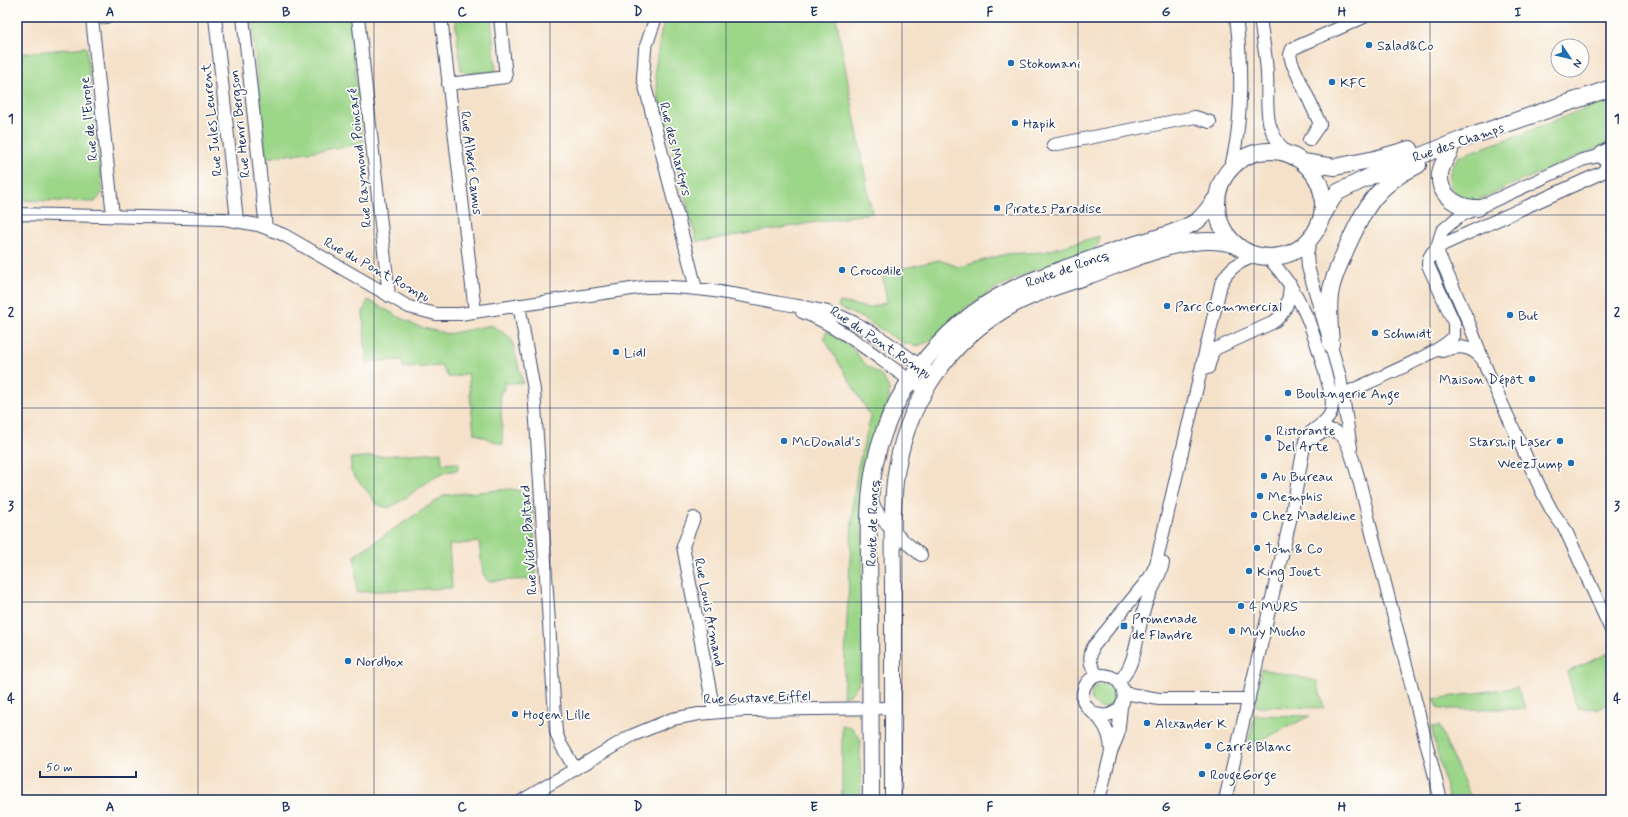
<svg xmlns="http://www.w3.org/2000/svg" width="1628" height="817" viewBox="0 0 1628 817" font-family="Mynerve,sans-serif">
<rect width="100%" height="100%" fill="#fdfcf7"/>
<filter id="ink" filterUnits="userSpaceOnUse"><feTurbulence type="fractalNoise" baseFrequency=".025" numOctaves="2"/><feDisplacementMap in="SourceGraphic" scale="8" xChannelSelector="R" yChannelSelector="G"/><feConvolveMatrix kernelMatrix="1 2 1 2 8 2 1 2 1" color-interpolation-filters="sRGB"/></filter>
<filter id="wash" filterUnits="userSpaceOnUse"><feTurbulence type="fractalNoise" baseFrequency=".012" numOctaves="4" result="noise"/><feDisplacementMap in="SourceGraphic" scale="16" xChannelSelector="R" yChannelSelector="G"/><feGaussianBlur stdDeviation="0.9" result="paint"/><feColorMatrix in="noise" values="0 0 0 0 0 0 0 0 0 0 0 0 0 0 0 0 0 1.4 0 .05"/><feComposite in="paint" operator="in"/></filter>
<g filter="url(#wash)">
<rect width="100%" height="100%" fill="#f5e1c9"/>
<path fill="#9cd689" stroke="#5c8274" d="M 251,17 L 350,17 L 363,144 L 266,158 Z
M 455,17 L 491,17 L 496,71 L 468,74 L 461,70 Z
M 667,17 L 836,17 L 872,213 L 697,242 L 659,99 L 655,70 L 661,32 Z
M 86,47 L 103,192 L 95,202 L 17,200 L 17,54 Z
M 1611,98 L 1611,142 L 1473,202 L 1456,194 L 1450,185 L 1449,177 L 1451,168 L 1459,156 L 1516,136 Z
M 1099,236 L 1099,243 L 1091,252 L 1034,270 L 995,289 L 964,309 L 930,341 L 917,346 L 903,343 L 862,318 L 838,307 L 840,302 L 868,308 L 887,302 L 882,273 L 939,260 L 959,267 L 1006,254 L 1044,252 Z
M 368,300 L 416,326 L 448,334 L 491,325 L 511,338 L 523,383 L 504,383 L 504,391 L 500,391 L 503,445 L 474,433 L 468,373 L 449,378 L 441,366 L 403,368 L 402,360 L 366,362 L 363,312 Z
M 827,331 L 850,346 L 866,365 L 882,376 L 889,388 L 889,400 L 874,438 L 862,498 L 863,644 L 861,671 L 858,684 L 851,694 L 843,697 L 853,502 L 858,467 L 871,417 L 824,338 Z
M 441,452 L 442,464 L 458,463 L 458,470 C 431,472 413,497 388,508 L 376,504 L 368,492 L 351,472 L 351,458 Z
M 511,489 L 522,491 L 530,501 L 533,510 L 536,579 L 488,581 L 483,574 L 479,542 L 449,545 L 452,588 L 357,592 L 355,555 L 445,495 Z
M 1609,653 L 1611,659 L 1611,703 L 1598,709 L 1577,708 L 1567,672 Z
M 1261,669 L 1317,681 L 1324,708 L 1255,706 Z
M1091 696a12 12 0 1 1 24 0a12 12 0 1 1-24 0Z
M 1517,687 L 1526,709 L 1439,709 L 1434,699 Z
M 1255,715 L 1310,716 L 1247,747 Z
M 842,725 L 851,727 L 860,738 L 861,800 L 842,800 Z
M 1439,726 L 1472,800 L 1449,800 L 1431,727 Z"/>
</g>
<g filter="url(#ink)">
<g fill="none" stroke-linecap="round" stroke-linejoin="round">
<g stroke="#3c4a6e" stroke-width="14">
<path id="minor" d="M 106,17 L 92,18 L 113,216
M 215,17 L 237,220
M 243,17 L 266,228
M 358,17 L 389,296
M 441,17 L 475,312
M 656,17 L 645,49 L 643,78 L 696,289
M 1260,17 C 1262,35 1266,54 1267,72 C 1269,107 1261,124 1286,153
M 448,84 L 506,77 L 500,17
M 1309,140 L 1320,124 L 1292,63 L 1290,55 L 1292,49 L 1364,17
M 1053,145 L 1195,117 L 1210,122
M 1230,170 C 1243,125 1242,63 1236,17
M 17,214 L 224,219 L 258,225 L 284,235 L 409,307 L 436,314 L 460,314 L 645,287 C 690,285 735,294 780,303 C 801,307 823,309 842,317 C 875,331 905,355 934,376
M 1311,239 L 1307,253 L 1308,267 L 1340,377 L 1351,448
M 519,305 L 534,390 L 556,732 L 560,743 L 575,769
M 802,312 C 849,330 883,364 925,390
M 1442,351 C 1458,346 1470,344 1482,359
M 1208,368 L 1212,354 L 1215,349 L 1272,323 C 1287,313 1289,301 1290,284
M 1344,394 C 1366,383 1442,353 1454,336 L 1454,323 L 1428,265 C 1428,254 1435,249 1444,244 L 1603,172 L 1607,166 L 1603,155 L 1582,160 L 1458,217 L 1442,231 L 1437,247 L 1439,255 L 1469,323 L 1486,368 L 1542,492 L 1552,511 L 1565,529 L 1611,630
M 1314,437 C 1323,430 1334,427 1343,437 C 1354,451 1367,513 1372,533 C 1395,622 1418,711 1441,800
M 871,499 C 881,525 901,538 921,555
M 694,518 L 683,546 L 714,712
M 1098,675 C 1090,667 1088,658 1093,647 L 1150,577 L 1156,564 L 1221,284 C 1228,268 1241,260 1257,256
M 1119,681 C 1138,664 1137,627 1146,603 C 1151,589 1160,578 1163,563
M 1124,693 L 1159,699 L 1249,699
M 1096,714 C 1108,718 1118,713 1123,702 C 1129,672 1088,665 1083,692 C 1080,707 1094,711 1101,721 C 1108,730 1111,741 1111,752
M 523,800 L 631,736 L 672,719 L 699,714 L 743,710 L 893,708
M 1099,800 L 1111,752 L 1118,735 L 1121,707
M 1225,800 L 1292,512 L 1305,441 C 1310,427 1327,426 1331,412 C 1334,400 1329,388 1326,376 C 1314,332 1301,290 1267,257"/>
</g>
<g stroke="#3c4a6e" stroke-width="18">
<path id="major" d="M1217 204a53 53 0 1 1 106 0a53 53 0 1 1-106 0Z
M 1450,151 C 1446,158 1441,165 1440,174 C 1438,196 1459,209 1478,208
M 1303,162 L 1335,167 L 1375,159 L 1410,149
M 1323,215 L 1332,199 L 1338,192 L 1377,173 L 1463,139 L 1611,88
M 1331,344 C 1330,328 1328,311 1330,295 C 1332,278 1340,264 1346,249 C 1365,208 1375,185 1418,165
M 871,800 C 871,737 870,675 870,612 C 870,569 866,524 872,481 C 884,389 953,309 1039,278 C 1068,267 1096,257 1126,247 C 1149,240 1176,234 1197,221 C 1205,215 1211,205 1217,197
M 893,800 C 893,730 893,660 893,590 C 893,554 891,517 895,481 C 904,406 947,340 1014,304 C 1038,291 1065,284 1090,275 C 1133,260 1191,230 1236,245"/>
</g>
<g stroke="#3c4a6e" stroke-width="20">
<path id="highway" d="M 1603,155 L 1611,151"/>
</g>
<use href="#minor" stroke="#fff" stroke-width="12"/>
<use href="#major" stroke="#fff" stroke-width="16"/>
<use href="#highway" stroke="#fff" stroke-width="18"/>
</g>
</g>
<path fill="none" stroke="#1b2f5e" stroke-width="1" stroke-opacity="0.55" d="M 198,17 L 198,800M 374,17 L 374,800M 550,17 L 550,800M 726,17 L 726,800M 902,17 L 902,800M 1078,17 L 1078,800M 1254,17 L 1254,800M 1430,17 L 1430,800M 17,215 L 1611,215M 17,408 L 1611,408M 17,602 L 1611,602"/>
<g fill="#1f6fb2" stroke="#fdfcf7" stroke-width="1.5">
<circle cx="1369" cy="45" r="4"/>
<circle cx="1011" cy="63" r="4"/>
<circle cx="1332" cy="82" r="4"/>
<circle cx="1015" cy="123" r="4"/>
<circle cx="997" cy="208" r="4"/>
<circle cx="842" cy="270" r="4"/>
<circle cx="1167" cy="306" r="4"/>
<circle cx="1510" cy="315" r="4"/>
<circle cx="1375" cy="333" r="4"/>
<circle cx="616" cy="352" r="4"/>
<circle cx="1532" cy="379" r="4"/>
<circle cx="1288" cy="393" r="4"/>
<circle cx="1268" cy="438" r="4"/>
<circle cx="784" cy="441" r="4"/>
<circle cx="1560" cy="441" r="4"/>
<circle cx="1571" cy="463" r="4"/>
<circle cx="1264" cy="476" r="4"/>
<circle cx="1260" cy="496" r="4"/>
<circle cx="1254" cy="515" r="4"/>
<circle cx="1257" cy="548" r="4"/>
<circle cx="1249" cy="571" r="4"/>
<circle cx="1241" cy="606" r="4"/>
<rect x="1120" y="622" width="8" height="8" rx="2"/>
<circle cx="1232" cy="631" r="4"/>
<circle cx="348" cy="661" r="4"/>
<circle cx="515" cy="714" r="4"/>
<circle cx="1147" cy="723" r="4"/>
<circle cx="1208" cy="746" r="4"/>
<circle cx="1202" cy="774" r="4"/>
</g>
<g text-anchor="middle" stroke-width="3.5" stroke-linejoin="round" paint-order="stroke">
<g font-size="14" fill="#1b2f5e" stroke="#fdfcf7" text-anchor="start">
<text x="1377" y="50">Salad&amp;Co</text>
<text x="1019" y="68">Stokomani</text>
<text x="1340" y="87">KFC</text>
<text x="1023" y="128">Hapik</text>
<text x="1005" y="213">Pirates Paradise</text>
<text x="850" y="275">Crocodile</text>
<text x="1175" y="311">Parc Commercial</text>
<text x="1518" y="320">But</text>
<text x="1383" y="338">Schmidt</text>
<text x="624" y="357">Lidl</text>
<text x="1524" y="384" text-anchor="end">Maison Dépôt</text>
<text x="1296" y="398">Boulangerie Ange</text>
<text x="1276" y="435">Ristorante<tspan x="1276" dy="16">Del Arte</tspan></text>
<text x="792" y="446">McDonald's</text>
<text x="1552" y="446" text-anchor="end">Starship Laser</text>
<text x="1563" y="468" text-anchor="end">WeezJump</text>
<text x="1272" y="481">Au Bureau</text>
<text x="1268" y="501">Memphis</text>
<text x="1262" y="520">Chez Madeleine</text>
<text x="1265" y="553">Tom &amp; Co</text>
<text x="1257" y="576">King Jouet</text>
<text x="1249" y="611">4 MURS</text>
<text x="1132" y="623">Promenade<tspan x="1132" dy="16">de Flandre</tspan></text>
<text x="1240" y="636">Muy Mucho</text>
<text x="356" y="666">Nordbox</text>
<text x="523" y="719">Hogen Lille</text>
<text x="1155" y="728">Alexander K</text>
<text x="1216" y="751">Carré Blanc</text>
<text x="1210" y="779">RougeGorge</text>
</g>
<g font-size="14" fill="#1b2f5e" stroke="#fdfcf7">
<text transform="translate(88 119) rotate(-96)" y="5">Rue de l'Europe</text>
<text transform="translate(211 120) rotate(-96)" y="5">Rue Jules Leurent</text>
<text transform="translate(239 124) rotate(-96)" y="5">Rue Henri Bergson</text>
<text transform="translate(1458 142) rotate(-19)" y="5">Rue des Champs</text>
<text transform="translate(676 149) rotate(76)" y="5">Rue des Martyrs</text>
<text transform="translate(359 158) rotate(-96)" y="5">Rue Raymond Poincaré</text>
<text transform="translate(472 163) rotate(83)" y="5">Rue Albert Camus</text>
<text transform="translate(1067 268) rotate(-20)" y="5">Route de Roncq</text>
<text transform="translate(377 269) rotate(29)" y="5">Rue du Pont Rompu</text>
<text transform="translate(881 342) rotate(34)" y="5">Rue du Pont Rompu</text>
<text transform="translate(872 523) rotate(-88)" y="5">Route de Roncq</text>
<text transform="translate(528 540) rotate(-94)" y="5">Rue Victor Baltard</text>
<text transform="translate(710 612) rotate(79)" y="5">Rue Louis Armand</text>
<text transform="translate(757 697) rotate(-2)" y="5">Rue Gustave Eiffel</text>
</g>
</g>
<rect width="1628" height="817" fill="none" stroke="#fdfcf7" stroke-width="44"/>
<g transform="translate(1570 58) rotate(125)"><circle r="19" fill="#fdfcf7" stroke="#a3aaba"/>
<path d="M0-3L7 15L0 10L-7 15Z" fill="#1f6fb2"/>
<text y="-6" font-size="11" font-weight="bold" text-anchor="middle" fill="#1b2f5e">N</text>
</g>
<path d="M40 771v6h96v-6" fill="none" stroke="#1b2f5e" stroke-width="2"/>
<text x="46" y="771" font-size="12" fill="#1b2f5e" stroke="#fdfcf7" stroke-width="3" paint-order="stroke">50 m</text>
<rect x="22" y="22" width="1584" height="773" fill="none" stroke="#1b2f5e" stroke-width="1.5"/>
<g font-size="13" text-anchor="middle" font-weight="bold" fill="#1b2f5e">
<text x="110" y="16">A</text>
<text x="286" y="16">B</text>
<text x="462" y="16">C</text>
<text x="638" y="16">D</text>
<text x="814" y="16">E</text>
<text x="990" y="16">F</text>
<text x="1166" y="16">G</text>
<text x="1342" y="16">H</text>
<text x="1518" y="16">I</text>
<text x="11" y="123">1</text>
<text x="1617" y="123">1</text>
<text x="11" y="316">2</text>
<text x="1617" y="316">2</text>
<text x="11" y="510">3</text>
<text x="1617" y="510">3</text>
<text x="11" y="703">4</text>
<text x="1617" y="703">4</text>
<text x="110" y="811">A</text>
<text x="286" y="811">B</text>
<text x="462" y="811">C</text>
<text x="638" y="811">D</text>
<text x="814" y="811">E</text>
<text x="990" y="811">F</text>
<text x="1166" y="811">G</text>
<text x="1342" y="811">H</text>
<text x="1518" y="811">I</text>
</g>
</svg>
